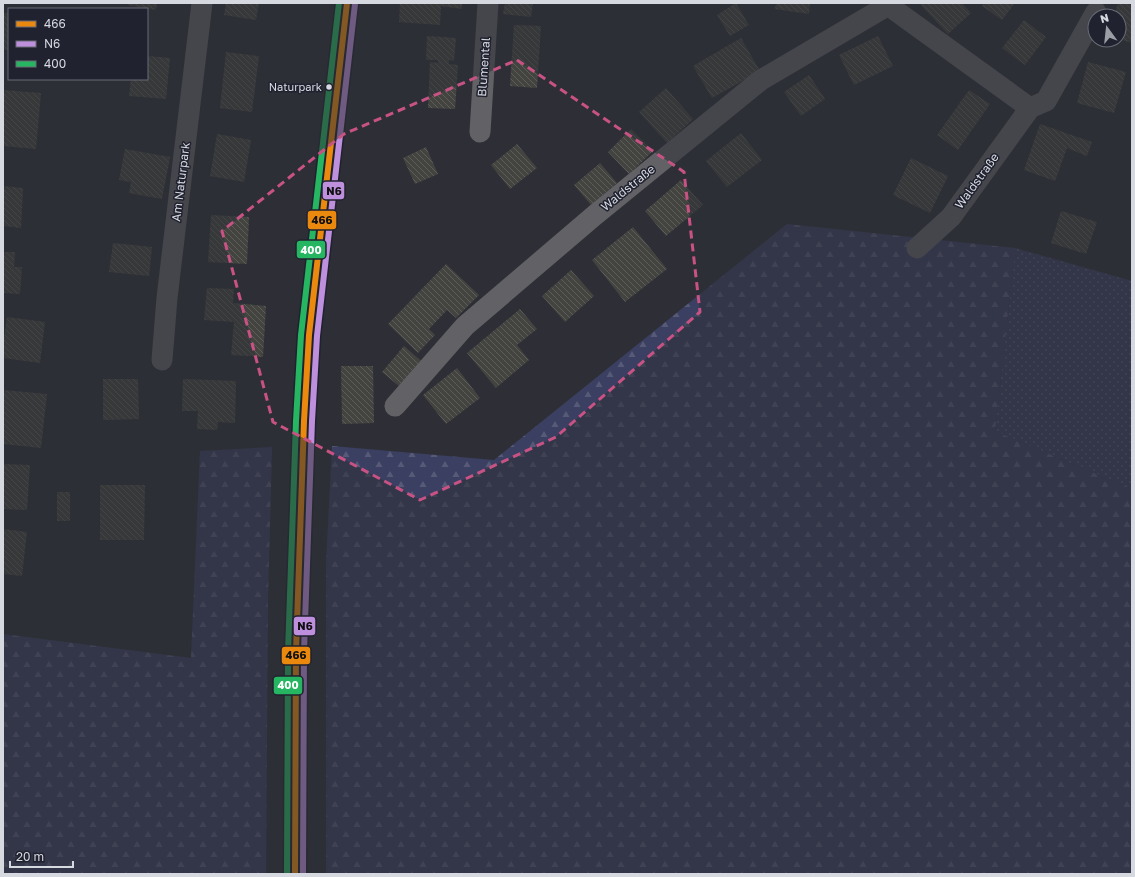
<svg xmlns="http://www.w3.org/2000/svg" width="1135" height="877" viewBox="0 0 1135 877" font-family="'Golos Text',sans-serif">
<defs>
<pattern id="grass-dots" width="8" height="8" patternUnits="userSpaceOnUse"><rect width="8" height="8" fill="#3b3f61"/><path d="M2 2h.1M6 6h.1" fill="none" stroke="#575a77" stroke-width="1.8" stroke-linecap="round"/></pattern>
<pattern id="forest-firs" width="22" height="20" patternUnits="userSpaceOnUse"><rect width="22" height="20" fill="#3b3f61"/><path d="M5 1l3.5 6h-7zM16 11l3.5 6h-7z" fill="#575a77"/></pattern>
<pattern id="building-back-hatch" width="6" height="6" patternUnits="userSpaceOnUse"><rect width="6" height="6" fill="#43443f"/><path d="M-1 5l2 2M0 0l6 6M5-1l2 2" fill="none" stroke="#5d5e5a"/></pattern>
</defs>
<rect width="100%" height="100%" fill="#2e2f36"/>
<path fill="url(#grass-dots)" d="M 1015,248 L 1132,281 L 1132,489 L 995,431 Z"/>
<path fill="url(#forest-firs)" d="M 787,224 L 1015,248 L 995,431 L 1132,489 L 1132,874 L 326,874 L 326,564 L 332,446 L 494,460 Z
M 272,447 L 268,599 L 266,874 L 3,874 L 3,634 L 191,658 L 200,451 Z"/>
<path fill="url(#building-back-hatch)" d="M 129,3 L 157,3 L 156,10 L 128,5 Z
M 226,3 L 259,3 L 256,20 L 224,15 Z
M 400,3 L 462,3 L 462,9 L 441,6 L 440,25 L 399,22 Z
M 505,3 L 533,3 L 531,17 L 503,14 Z
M 736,3 L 749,25 L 730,36 L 717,15 Z
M 776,3 L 810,3 L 809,14 L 775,9 Z
M 919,3 L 962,3 L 971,13 L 948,34 Z
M 984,3 L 1015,3 L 1002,20 L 982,6 Z
M 1118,3 L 1132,3 L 1132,43 L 1119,39 L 1119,16 L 1114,16 Z
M 3,13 L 9,13 L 9,50 L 3,50 Z
M 1024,20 L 1046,37 L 1025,65 L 1002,48 Z
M 514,25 L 541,26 L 537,88 L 510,86 Z
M 427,36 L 456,38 L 454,61 L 449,60 L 449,64 L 458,65 L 455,109 L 428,108 L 430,62 L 438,63 L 438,60 L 426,60 Z
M 878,36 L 893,66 L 854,85 L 839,55 Z
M 741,38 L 760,71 L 712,98 L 693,66 Z
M 226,52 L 259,56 L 252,112 L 220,108 Z
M 147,56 L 170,58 L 166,99 L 129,96 L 131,79 L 147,79 Z
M 1088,62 L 1126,72 L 1114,113 L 1077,103 Z
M 809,75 L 825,99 L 801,116 L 784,92 Z
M 666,88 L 693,119 L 667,143 L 639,112 Z
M 3,90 L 41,93 L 36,149 L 3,146 Z
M 969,90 L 990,104 L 958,150 L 937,135 Z
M 1040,124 L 1092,142 L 1087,156 L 1067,148 L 1055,181 L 1024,170 Z
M 631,129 L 653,151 L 629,174 L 608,152 Z
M 741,133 L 762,160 L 727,187 L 706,161 Z
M 217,134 L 251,140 L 244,182 L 210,176 Z
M 517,144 L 537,168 L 510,189 L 491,165 Z
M 426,147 L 438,174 L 415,184 L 403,158 Z
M 125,149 L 170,157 L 162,199 L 129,193 L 131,182 L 119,180 Z
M 911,158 L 948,176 L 930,213 L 893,195 Z
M 600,163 L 617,183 L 591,205 L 574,185 Z
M 681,180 L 703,205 L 666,236 L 645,211 Z
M 3,186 L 23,188 L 21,228 L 3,226 Z
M 1061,211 L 1097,222 L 1086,254 L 1051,243 Z
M 211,215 L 249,217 L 247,264 L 208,262 Z
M 633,227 L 667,269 L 625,302 L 592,260 Z
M 113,243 L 152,247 L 149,276 L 109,272 Z
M 3,252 L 15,252 L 14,267 L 22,267 L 20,294 L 3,293 Z
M 446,264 L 479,295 L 456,318 L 447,310 L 429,329 L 435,335 L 418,353 L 388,324 Z
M 571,270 L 594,296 L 565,322 L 542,296 Z
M 207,288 L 234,289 L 233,303 L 266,306 L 263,357 L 231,355 L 234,322 L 204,320 Z
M 520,309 L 537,329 L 517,345 L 529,360 L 496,388 L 467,353 Z
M 7,317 L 45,322 L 40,363 L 3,358 L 3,346 Z
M 404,346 L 421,361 L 399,386 L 382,372 Z
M 341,366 L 373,366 L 374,423 L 342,424 Z
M 457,368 L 480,398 L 446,424 L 423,395 Z
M 103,379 L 138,379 L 139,419 L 103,420 Z
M 183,379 L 236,381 L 235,423 L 218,422 L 217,430 L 197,429 L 198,411 L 182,411 Z
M 3,390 L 47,394 L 41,448 L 3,444 Z
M 3,464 L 30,465 L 27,510 L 3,509 Z
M 100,485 L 145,485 L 144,540 L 100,540 Z
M 57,492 L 70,492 L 70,521 L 57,521 Z
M 3,529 L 27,532 L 22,576 L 3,574 Z"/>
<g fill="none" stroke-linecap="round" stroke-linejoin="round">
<path stroke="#626266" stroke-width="21" d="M 889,3 L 896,11 L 1030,108 L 951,217 L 917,248
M 1030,108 L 1046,101 L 1096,12
M 480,132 L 488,3
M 162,360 L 167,298 L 202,3
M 395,406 L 465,326 L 595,215 L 761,80 L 892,3"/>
<path stroke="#646569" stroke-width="22" d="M 295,874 L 296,652 L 304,421 L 309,335 L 337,84 L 347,3"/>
<g stroke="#20222f" stroke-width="9">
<path id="bus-1" d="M 295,874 L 296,652 L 304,421 L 309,335 L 347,3"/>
</g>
<g stroke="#20222f" stroke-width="9">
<path id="bus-2" d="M 303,874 L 304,652 L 312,421 L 317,336 L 355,4"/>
</g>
<g stroke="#20222f" stroke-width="9">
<path id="bus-3" d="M 287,874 L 288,652 L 296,421 L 301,335 L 339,3"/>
</g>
<use href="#bus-1" stroke="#ea890d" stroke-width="6"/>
<use href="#bus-2" stroke="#be8fdc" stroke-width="6"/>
<use href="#bus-3" stroke="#26b661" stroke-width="6"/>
</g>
<path d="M0 0H1135V877H0ZM 517,60 L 684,172 L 700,312 L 556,437 L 420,500 L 273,422 L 222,231 L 344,134 Z" fill="#2e2f36" fill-opacity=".55" fill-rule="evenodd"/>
<path fill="none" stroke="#c85283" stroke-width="3" stroke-dasharray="8 5" stroke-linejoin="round" d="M 517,60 L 684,172 L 700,312 L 556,437 L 420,500 L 273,422 L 222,231 L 344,134 Z"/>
<circle fill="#d7d9e1" stroke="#20222f" stroke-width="1.5" cx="329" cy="87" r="3.5"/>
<g text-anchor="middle" stroke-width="3" stroke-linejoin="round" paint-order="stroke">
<g font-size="11" fill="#d7d9e1" stroke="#20222f" text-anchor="end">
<text x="322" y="91">Naturpark</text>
</g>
<g font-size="12" fill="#d7d9e1" stroke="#20222f">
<text transform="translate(484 67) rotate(-86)" y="4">Blumental</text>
<text transform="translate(977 181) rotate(-54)" y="4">Waldstraße</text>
<text transform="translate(181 182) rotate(-83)" y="4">Am Naturpark</text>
<text transform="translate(628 188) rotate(-39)" y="4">Waldstraße</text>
</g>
</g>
<g stroke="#20222f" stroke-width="1.5">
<rect x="322" y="181" width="23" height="19" rx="4" fill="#be8fdc"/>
<rect x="307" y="210" width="30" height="20" rx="4" fill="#ea890d"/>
<rect x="296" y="240" width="30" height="19" rx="4" fill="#26b661"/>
<rect x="293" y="616" width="23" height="20" rx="4" fill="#be8fdc"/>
<rect x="281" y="646" width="30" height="19" rx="4" fill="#ea890d"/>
<rect x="273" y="676" width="30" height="19" rx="4" fill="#26b661"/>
</g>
<g font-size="11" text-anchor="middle" font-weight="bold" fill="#fff">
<text x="311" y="254">400</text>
<text x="288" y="689">400</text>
</g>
<g font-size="11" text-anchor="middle" font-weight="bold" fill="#111">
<text x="334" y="195">N6</text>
<text x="322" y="224">466</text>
<text x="305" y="630">N6</text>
<text x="296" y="659">466</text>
</g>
<rect width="1135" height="877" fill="none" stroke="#d7d9e1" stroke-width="8"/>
<rect x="8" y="8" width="140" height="72" fill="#20222f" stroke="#696b76"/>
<rect x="16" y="21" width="20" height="6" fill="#ea890d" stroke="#696b76"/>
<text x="44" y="28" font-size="12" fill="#d7d9e1">466</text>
<rect x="16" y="41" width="20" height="6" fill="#be8fdc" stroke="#696b76"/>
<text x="44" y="48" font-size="12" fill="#d7d9e1">N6</text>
<rect x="16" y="61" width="20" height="6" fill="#26b661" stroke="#696b76"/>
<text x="44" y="68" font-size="12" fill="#d7d9e1">400</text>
<g transform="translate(1107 28) rotate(345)"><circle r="19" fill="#20222f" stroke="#696b76"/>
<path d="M0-3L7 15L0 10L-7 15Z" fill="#9c9ea5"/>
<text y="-6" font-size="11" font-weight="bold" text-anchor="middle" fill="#d7d9e1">N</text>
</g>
<path d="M10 861v6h63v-6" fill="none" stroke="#d7d9e1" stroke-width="2"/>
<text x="16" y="861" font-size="12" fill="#d7d9e1" stroke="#20222f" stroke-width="3" paint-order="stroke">20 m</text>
</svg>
